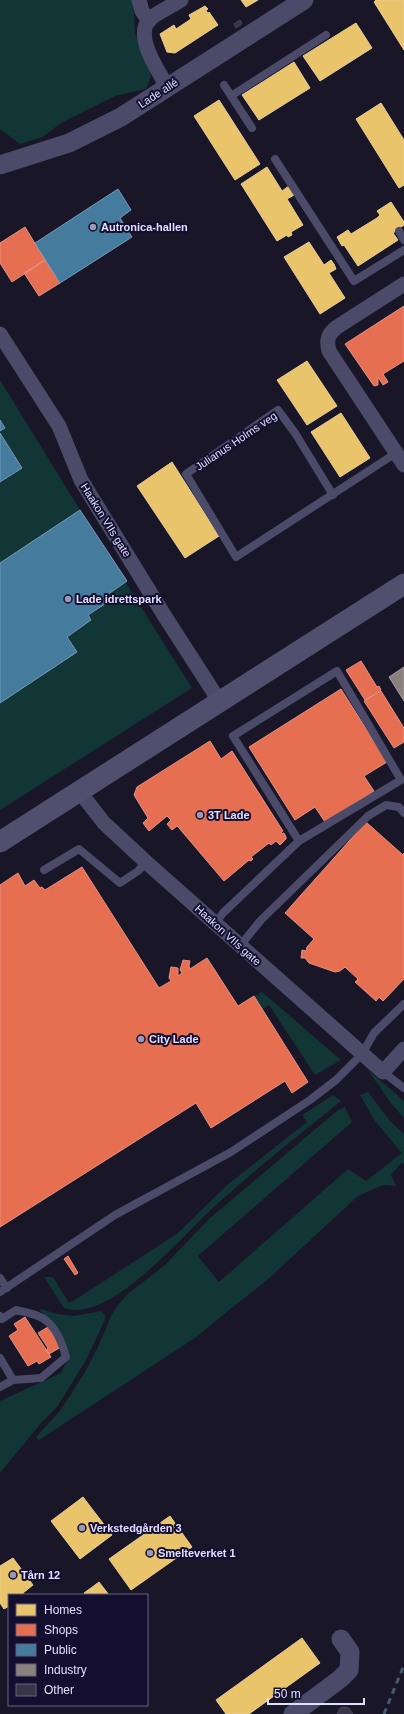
<svg xmlns="http://www.w3.org/2000/svg" width="404" height="1714" viewBox="0 0 404 1714" font-family="Helvetica,sans-serif">
<rect width="100%" height="100%" fill="#191628"/>
<path fill="#123536" d="M 0,0 L 133,0 L 135,33 L 151,76 L 146,89 L 115,96 L 61,123 L 43,137 L 20,144 L 0,129 Z
M 0,380 L 80,510 L 192,688 L 0,810 Z
M 261,991 L 341,1060 L 315,1075 L 269,1005 L 263,1009 L 254,996 L 259,994 Z
M 367,1069 L 404,1101 L 404,1118 L 391,1103 Z
M 368,1092 L 390,1121 L 404,1134 L 404,1164 L 401,1163 L 391,1175 L 396,1186 L 383,1185 L 358,1196 L 266,1281 L 224,1314 L 198,1336 L 39,1440 L 36,1437 L 60,1411 L 85,1372 L 98,1347 L 112,1314 L 118,1305 L 129,1293 L 165,1265 L 209,1219 L 338,1110 L 345,1107 L 352,1122 L 198,1256 L 219,1282 L 348,1169 L 366,1181 L 402,1153 L 375,1121 L 360,1095 Z
M 333,1095 L 341,1101 C 299,1135 257,1168 217,1204 C 186,1231 110,1325 64,1308 L 44,1277 L 53,1277 L 69,1303 L 81,1296 L 178,1233 L 227,1185 L 307,1122 L 302,1115 Z
M 41,1309 L 57,1314 L 74,1316 L 101,1311 L 105,1315 L 105,1320 L 86,1360 L 57,1407 L 42,1422 L 0,1473 L 0,1401 L 61,1373 L 69,1357 L 67,1347 L 51,1321 L 40,1311 Z"/>
<path fill="#e9c46a" stroke="#e7cc97" d="M 241,0 L 258,0 L 246,7 Z
M 376,0 L 404,0 L 404,50 L 374,2 Z
M 205,6 L 208,9 L 206,10 L 208,14 L 209,12 L 218,25 L 175,53 L 167,52 L 160,34 L 174,25 L 176,29 L 191,19 L 189,15 Z
M 356,23 L 372,48 L 320,81 L 303,56 Z
M 294,62 L 310,88 L 259,120 L 242,95 Z
M 219,100 L 260,164 L 235,180 L 194,116 Z
M 381,103 L 404,140 L 404,185 L 399,188 L 356,119 Z
M 267,167 L 282,191 L 289,186 L 294,195 L 287,199 L 303,225 L 291,232 L 292,235 L 288,237 L 287,235 L 277,241 L 241,184 Z
M 391,202 L 404,222 L 404,225 L 393,233 L 398,240 L 358,266 L 344,245 L 342,246 L 337,237 L 348,230 L 351,234 L 377,218 L 380,215 L 377,211 Z
M 309,242 L 324,265 L 331,260 L 334,264 L 336,269 L 329,273 L 345,298 L 320,314 L 284,257 Z
M 307,361 L 337,406 L 307,425 L 277,380 Z
M 341,413 L 370,458 L 340,477 L 311,432 Z
M 172,462 L 219,536 L 185,558 L 137,486 Z
M 83,1497 L 112,1535 L 80,1559 L 51,1521 Z
M 170,1516 L 192,1547 L 131,1590 L 109,1559 Z
M 13,1558 L 33,1585 L 23,1593 L 23,1595 L 9,1595 L 9,1606 L 4,1609 L 0,1603 L 0,1566 Z
M 99,1582 L 109,1595 L 96,1595 L 91,1588 Z
M 91,1588 L 96,1595 L 85,1595 L 84,1593 Z
M 302,1638 L 320,1663 L 249,1714 L 226,1714 L 216,1700 Z"/>
<path fill="#e76f51" stroke="#e59085" d="M 25,227 L 45,260 L 12,282 L 0,263 L 0,243 Z
M 45,260 L 60,283 L 39,296 L 24,273 Z
M 404,306 L 404,361 L 383,374 L 388,382 L 383,385 L 378,377 L 378,385 L 374,386 L 345,344 Z
M 361,661 L 377,687 L 379,686 L 381,690 L 365,700 L 346,670 Z
M 341,689 L 387,762 L 364,776 L 374,791 L 325,822 L 315,807 L 295,820 L 249,747 Z
M 381,691 L 404,728 L 404,742 L 394,748 L 364,701 Z
M 210,741 L 221,759 L 232,751 L 283,831 L 281,832 L 282,834 L 284,833 L 286,837 L 286,839 L 280,845 L 276,841 L 271,845 L 269,843 L 251,857 L 253,859 L 251,861 L 249,860 L 224,881 L 179,828 L 177,826 L 172,830 L 167,824 L 171,820 L 167,816 L 149,831 L 143,823 L 148,818 L 134,795 L 137,787 Z
M 366,822 L 403,855 L 404,853 L 404,979 L 383,1001 L 379,997 L 376,1001 L 355,982 L 358,979 L 345,967 L 340,971 L 335,972 L 309,963 L 305,958 L 301,958 L 302,950 L 306,951 L 307,947 L 314,939 L 285,913 Z
M 82,867 L 159,988 L 171,981 L 169,978 L 171,967 L 178,968 L 178,976 L 182,973 L 180,970 L 183,960 L 190,961 L 189,966 L 190,969 L 207,958 L 238,1006 L 254,996 L 308,1082 L 292,1093 L 285,1081 L 211,1128 L 196,1103 L 0,1227 L 0,885 L 18,873 L 25,886 L 34,880 L 40,888 L 42,887 L 45,890 Z
M 68,1256 L 78,1273 L 75,1275 L 64,1259 Z
M 25,1317 L 51,1357 L 39,1364 L 37,1361 L 28,1366 L 9,1336 L 18,1330 L 14,1324 Z
M 48,1327 L 61,1347 L 49,1354 L 46,1350 L 48,1348 L 38,1333 Z"/>
<path fill="#457b9d" stroke="#7499ba" d="M 118,189 L 131,210 L 120,218 L 132,237 L 60,283 L 35,243 Z
M 0,420 L 5,428 L 0,431 Z
M 0,433 L 22,468 L 0,482 Z
M 80,510 L 127,581 L 107,595 L 111,600 L 88,615 L 91,620 L 67,637 L 77,652 L 0,703 L 0,563 Z"/>
<path fill="#8a817c" stroke="#a49da3" d="M 404,667 L 404,701 L 389,677 Z"/>
<path fill="#383549" stroke="#45415b" d="M 240,20 L 242,24 L 236,28 L 234,24 Z
M 344,1707 L 349,1708 L 353,1714 L 337,1714 L 340,1708 Z"/>
<g fill="none" stroke-linecap="round" stroke-linejoin="round">
<path stroke="#4b4b69" stroke-width="8" d="M 224,85 L 252,128
M 231,96 L 326,35
M 275,159 L 354,281 L 404,250
M 399,231 L 404,240
M 333,495 L 295,433 L 278,410 L 186,474 L 236,557 L 396,453
M 44,870 L 79,849 L 120,883 L 138,871 L 146,862
M 215,924 L 223,913 L 299,841 L 401,780 L 337,671 L 233,736 L 299,841
M 240,946 L 261,920 L 368,816 L 386,805 L 399,807 L 404,813
M 383,1072 L 404,1088
M 0,1278 L 7,1288
M 0,1292 L 115,1215 L 231,1152 L 310,1100 L 336,1080 L 362,1054 L 374,1033 L 404,1004
M 0,1316 L 2,1319 L 16,1310 C 24,1312 31,1313 38,1316 C 54,1322 62,1342 66,1357 L 41,1378 L 13,1380 L 0,1387
M 0,1358 L 13,1380"/>
<path stroke="#4b4b69" stroke-width="15" d="M 139,0 L 142,11 L 149,21
M 167,87 C 159,71 134,37 149,20 C 156,13 172,6 181,0
M 404,284 L 337,327 C 328,334 326,340 329,351 L 404,465
M 0,334 L 59,426 L 81,480 L 164,615 L 220,702
M 79,791 L 104,823 L 146,862 L 383,1072 L 404,1049"/>
<path stroke="#4b4b69" stroke-width="19" d="M 0,165 L 69,143 L 121,117 L 304,0
M 293,1714 L 340,1679 L 349,1670 L 350,1652 L 341,1639"/>
<path stroke="#504f6e" stroke-width="21" d="M 0,842 L 404,584"/>
<path stroke="#465c70" stroke-width="3" stroke-dasharray="6 5" stroke-linecap="butt" d="M 384,1714 L 404,1665"/>
</g>
<g fill="#9b98b4" stroke="#140f2f" stroke-width="1.5">
<circle cx="93" cy="227" r="4"/>
<circle cx="68" cy="599" r="4"/>
<circle cx="200" cy="815" r="4"/>
<circle cx="141" cy="1039" r="4"/>
<circle cx="82" cy="1528" r="4"/>
<circle cx="150" cy="1553" r="4"/>
<circle cx="13" cy="1575" r="4"/>
</g>
<g text-anchor="middle" stroke-width="4" stroke-linejoin="round" paint-order="stroke">
<g font-size="11" fill="#e1deff" stroke="#140f2f">
<text transform="translate(158 93) rotate(-33)" y="4">Lade allé</text>
<text transform="translate(236 441) rotate(-34)" y="4">Julianus Holms veg</text>
<text transform="translate(106 520) rotate(58)" y="4">Haakon VIIs gate</text>
<text transform="translate(228 935) rotate(42)" y="4">Haakon VIIs gate</text>
</g>
<g font-size="11" font-weight="bold" fill="#e1deff" stroke="#140f2f" text-anchor="start">
<text x="101" y="231">Autronica-hallen</text>
<text x="76" y="603">Lade idrettspark</text>
<text x="208" y="819">3T Lade</text>
<text x="149" y="1043">City Lade</text>
<text x="90" y="1532">Verkstedgården 3</text>
<text x="158" y="1557">Smelteverket 1</text>
<text x="21" y="1579">Tårn 12</text>
</g>
</g>
<rect x="8" y="1594" width="140" height="112" fill="#140f2f" stroke="#666282"/>
<rect x="16" y="1604" width="20" height="12" fill="#e9c46a" stroke="#666282"/>
<text x="44" y="1614" font-size="12" fill="#e1deff">Homes</text>
<rect x="16" y="1624" width="20" height="12" fill="#e76f51" stroke="#666282"/>
<text x="44" y="1634" font-size="12" fill="#e1deff">Shops</text>
<rect x="16" y="1644" width="20" height="12" fill="#457b9d" stroke="#666282"/>
<text x="44" y="1654" font-size="12" fill="#e1deff">Public</text>
<rect x="16" y="1664" width="20" height="12" fill="#8a817c" stroke="#666282"/>
<text x="44" y="1674" font-size="12" fill="#e1deff">Industry</text>
<rect x="16" y="1684" width="20" height="12" fill="#383549" stroke="#666282"/>
<text x="44" y="1694" font-size="12" fill="#e1deff">Other</text>
<path d="M268 1698v6h96v-6" fill="none" stroke="#e1deff" stroke-width="2"/>
<text x="274" y="1698" font-size="12" fill="#e1deff" stroke="#140f2f" stroke-width="3" paint-order="stroke">50 m</text>
</svg>
